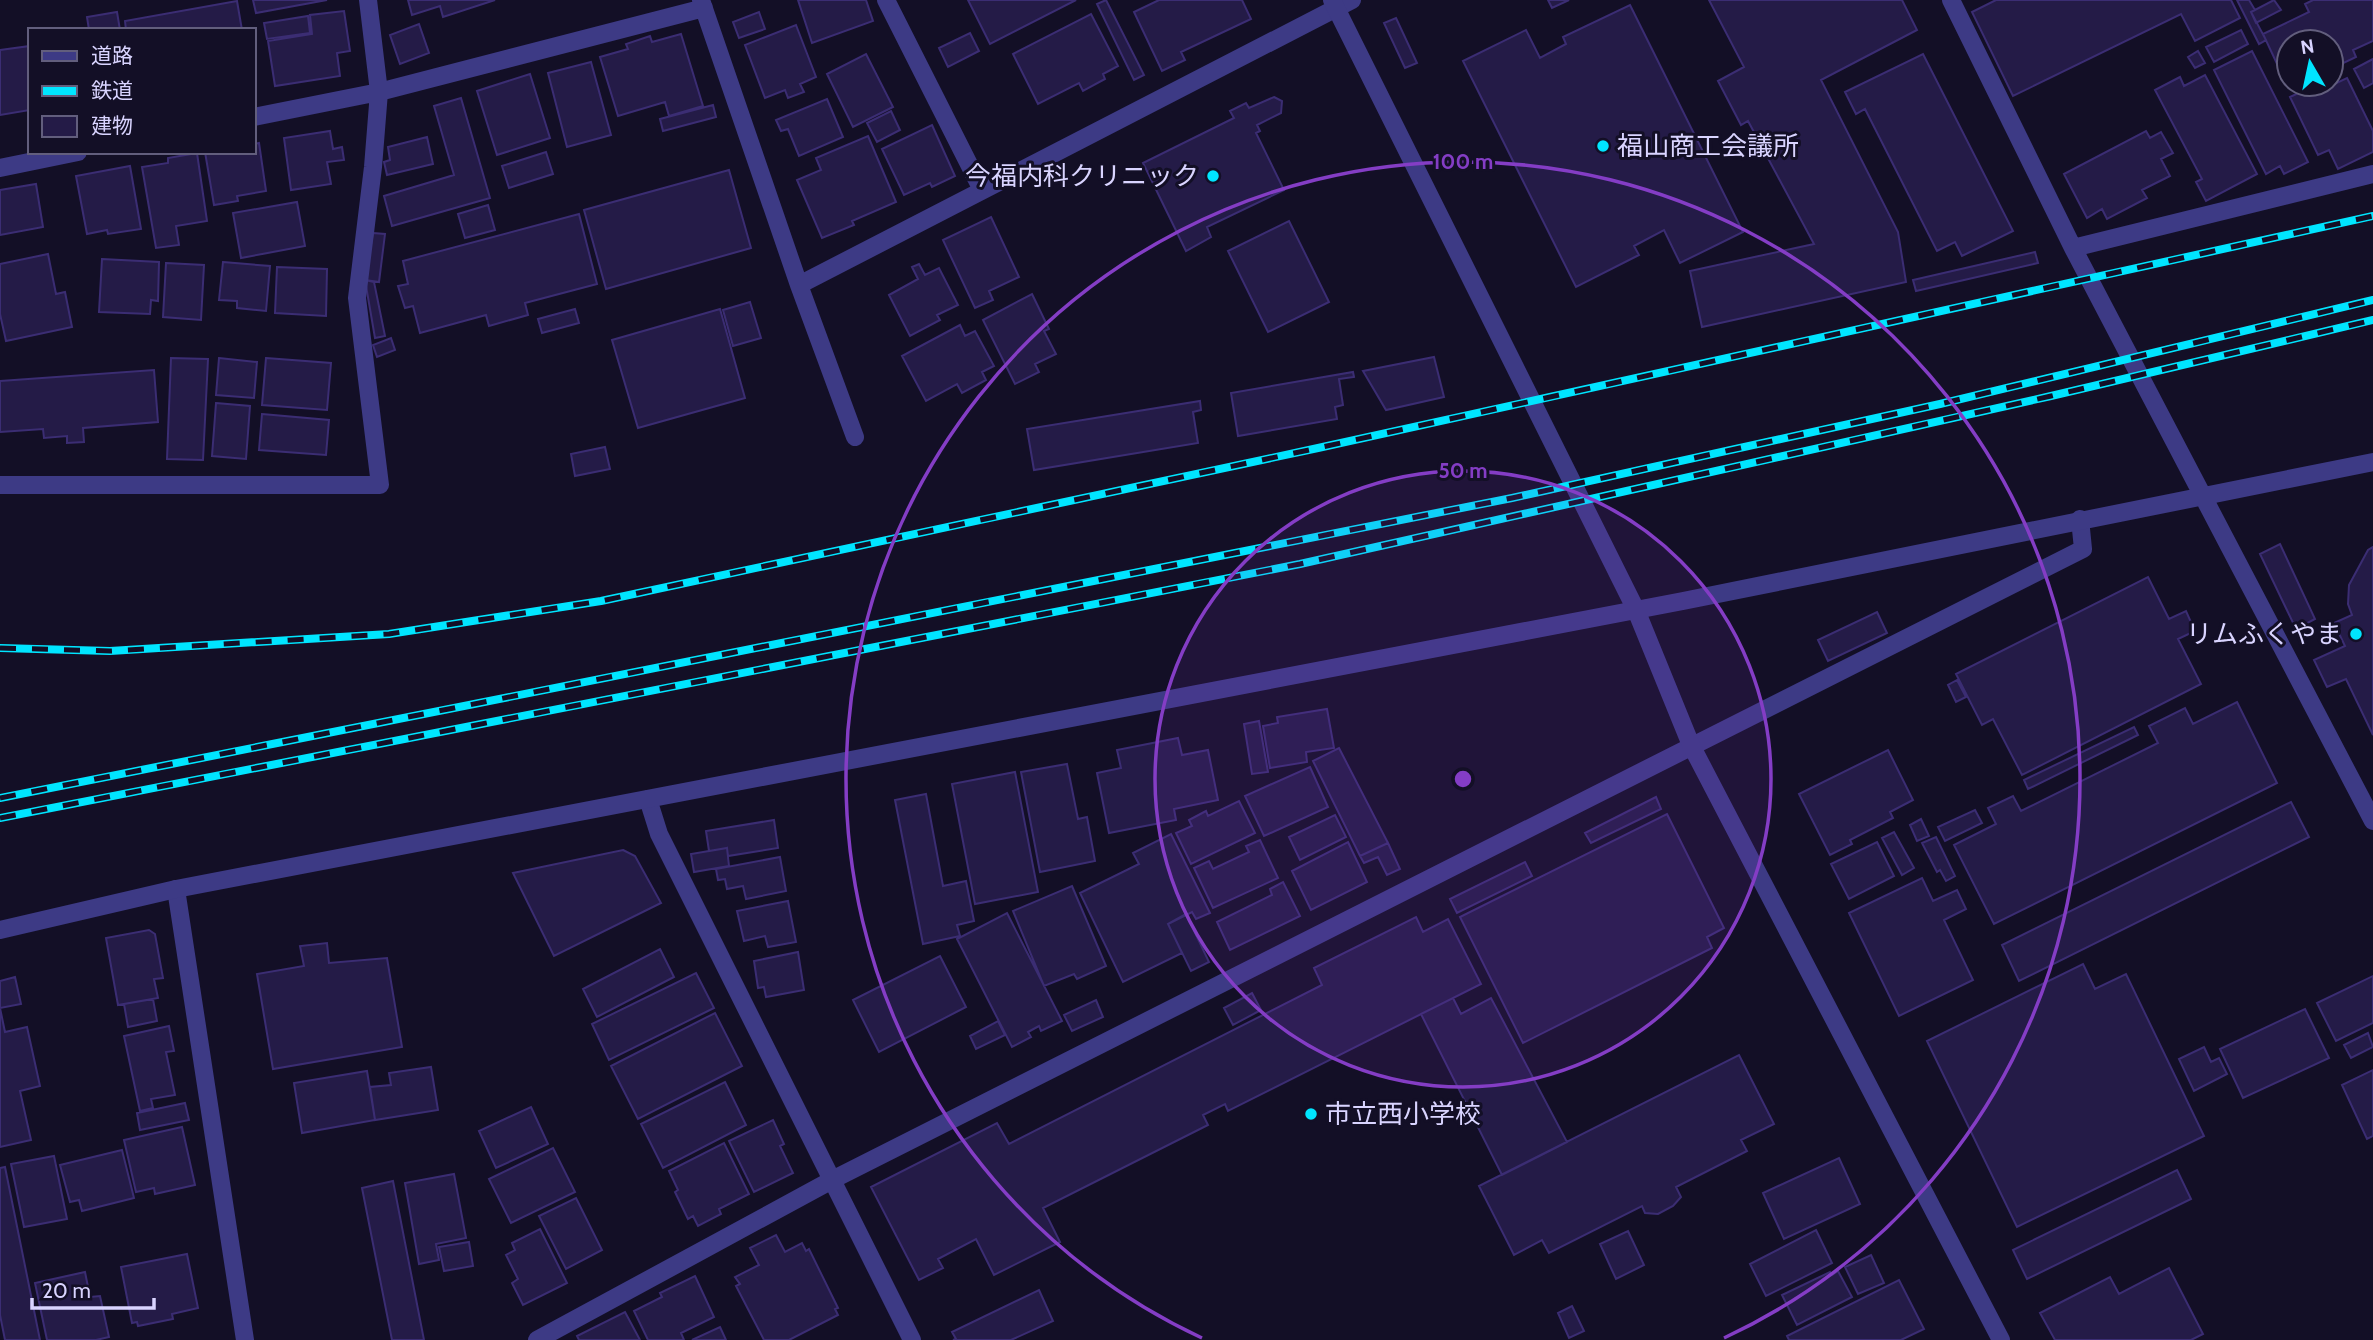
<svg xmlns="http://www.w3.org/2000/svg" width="2373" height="1340" viewBox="0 0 2373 1340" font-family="Cabin,'Noto Sans JP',sans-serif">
<rect width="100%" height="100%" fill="#130f26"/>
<path fill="#241b47" stroke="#3b2d73" stroke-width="2" d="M 253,0 L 327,0 L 256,13 Z
M 408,0 L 495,0 L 443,17 L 440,6 L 412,15 Z
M 798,0 L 866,0 L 873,21 L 812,43 Z
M 968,0 L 1076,0 L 990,44 Z
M 1106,0 L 1144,75 L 1134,80 L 1097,4 Z
M 1159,0 L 1242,0 L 1251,19 L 1181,52 L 1185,60 L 1162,71 L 1134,12 Z
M 1548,0 L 1569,0 L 1552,8 Z
M 1709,0 L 1902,0 L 1917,30 L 1821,80 L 1898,232 L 1906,282 L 1702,327 L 1690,271 L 1814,244 L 1748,121 L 1741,125 L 1718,81 L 1744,67 Z
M 1996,0 L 2231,0 L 2240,18 L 2195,41 L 2181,14 L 2013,96 L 1972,12 Z
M 2237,0 L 2249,0 L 2255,10 L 2251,12 L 2266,40 L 2259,44 Z
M 2274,0 L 2281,10 L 2256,23 L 2251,12 Z
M 2313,0 L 2373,0 L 2373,41 L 2353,50 L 2356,57 L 2331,69 L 2331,42 L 2289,42 L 2289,61 L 2278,66 L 2263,34 L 2309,12 L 2305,4 Z
M 237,1 L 242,30 L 126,30 L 125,21 Z
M 1630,5 L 1743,232 L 1680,263 L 1664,230 L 1634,246 L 1639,255 L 1576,287 L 1463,61 L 1526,30 L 1540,58 L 1566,44 L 1563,37 Z
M 344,11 L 350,51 L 337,53 L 340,76 L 275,86 L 268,41 L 312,34 L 310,15 Z
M 117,12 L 120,30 L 89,30 L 87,17 Z
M 759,12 L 765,29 L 739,38 L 733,22 Z
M 1091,14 L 1118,66 L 1103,74 L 1105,79 L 1083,91 L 1079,83 L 1038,104 L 1013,54 Z
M 308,16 L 310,33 L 267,39 L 264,23 Z
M 1396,18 L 1417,63 L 1405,68 L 1384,23 Z
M 419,24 L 429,53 L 400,64 L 390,35 Z
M 796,25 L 816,77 L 800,84 L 804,92 L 788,98 L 785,90 L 765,98 L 745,45 Z
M 2241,30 L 2248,44 L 2214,62 L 2206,47 Z
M 970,33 L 979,51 L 948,67 L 939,48 Z
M 681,34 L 703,106 L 669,116 L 665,102 L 618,116 L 600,57 L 628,49 L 626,44 L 650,36 L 652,42 Z
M 30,46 L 30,110 L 0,115 L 0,50 Z
M 2198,51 L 2205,63 L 2195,68 L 2188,57 Z
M 2252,51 L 2308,162 L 2284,174 L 2280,166 L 2266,174 L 2214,70 Z
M 866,54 L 893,107 L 853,127 L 827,74 Z
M 1923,54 L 2013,231 L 1962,256 L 1955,242 L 1937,251 L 1865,109 L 1856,114 L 1845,92 Z
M 2373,59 L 2373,83 L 2364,88 L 2354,69 Z
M 591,62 L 611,135 L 567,147 L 548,73 Z
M 530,74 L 550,138 L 497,155 L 477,91 Z
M 2205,75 L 2257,174 L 2206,201 L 2196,182 L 2202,179 L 2155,90 L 2180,77 L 2184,86 Z
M 2347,78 L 2373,131 L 2373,152 L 2338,169 L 2329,150 L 2318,155 L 2290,97 L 2317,84 L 2322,84 L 2324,89 Z
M 1274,97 L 1282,101 L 1281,113 L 1257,125 L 1260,131 L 1256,133 L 1284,190 L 1207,227 L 1211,237 L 1186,251 L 1143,163 L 1234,118 L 1230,111 L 1246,103 L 1249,108 Z
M 461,98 L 490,198 L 392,226 L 384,196 L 454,175 L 434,106 Z
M 827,99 L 843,137 L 799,156 L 788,129 L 781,131 L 776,120 Z
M 713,105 L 716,117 L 663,131 L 660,119 Z
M 891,111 L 900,130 L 877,142 L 867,123 Z
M 932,125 L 955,176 L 932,187 L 930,183 L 904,195 L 882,149 Z
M 330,131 L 333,149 L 342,147 L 344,160 L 327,162 L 331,184 L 291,190 L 284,138 Z
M 2146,131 L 2150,138 L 2161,132 L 2173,153 L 2161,159 L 2170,176 L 2142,190 L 2147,198 L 2107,219 L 2102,209 L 2087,218 L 2064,174 Z
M 868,136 L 896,202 L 852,221 L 854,225 L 822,238 L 797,180 L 821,170 L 816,158 Z
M 427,137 L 433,164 L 387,175 L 384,162 L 390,160 L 388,147 Z
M 259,143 L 266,191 L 237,196 L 238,201 L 214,205 L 205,152 L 254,152 L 254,144 Z
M 546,152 L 553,174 L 509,188 L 502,166 Z
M 197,153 L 207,221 L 176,226 L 179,245 L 156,248 L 142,167 L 168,163 L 168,158 Z
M 130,166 L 141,229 L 108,234 L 107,230 L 87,234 L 76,176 Z
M 729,170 L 751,248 L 606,289 L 584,210 Z
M 36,184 L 43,227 L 0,235 L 0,190 Z
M 297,202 L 305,246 L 241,258 L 233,213 Z
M 488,205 L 495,230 L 465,238 L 458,214 Z
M 579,214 L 597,284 L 525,303 L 528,315 L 489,326 L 486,315 L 420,333 L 413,306 L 405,308 L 398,286 L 408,284 L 403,261 Z
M 991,217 L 1019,277 L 989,291 L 993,300 L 975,308 L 943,240 Z
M 1289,221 L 1329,302 L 1268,332 L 1228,251 Z
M 373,233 L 385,234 L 379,282 L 365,280 Z
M 2035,252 L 2038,263 L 1916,291 L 1913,280 Z
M 48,254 L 56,294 L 65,292 L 72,327 L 6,341 L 0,314 L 0,264 Z
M 102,259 L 159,262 L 158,301 L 151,300 L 150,314 L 99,312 Z
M 223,262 L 270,266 L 266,311 L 237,308 L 237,301 L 219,300 Z
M 166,263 L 204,265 L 201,320 L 163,317 Z
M 919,264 L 925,275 L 939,268 L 958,305 L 937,315 L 940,320 L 910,336 L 889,295 L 918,279 L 912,267 Z
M 277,267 L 327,269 L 326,316 L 275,313 Z
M 365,280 L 374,282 L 385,336 L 375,338 Z
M 1032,294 L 1049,329 L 1044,331 L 1056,354 L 1035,364 L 1039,372 L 1015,384 L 983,320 Z
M 750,302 L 761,338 L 733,346 L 723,310 Z
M 575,309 L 579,323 L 542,333 L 538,319 Z
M 720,309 L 745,398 L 638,428 L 612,340 Z
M 960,325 L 965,336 L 975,331 L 994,366 L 982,372 L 986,380 L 962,393 L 957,384 L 926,401 L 902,356 Z
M 391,338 L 395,350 L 377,357 L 373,345 Z
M 1434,357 L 1444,397 L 1386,410 L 1363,371 Z
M 171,358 L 208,359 L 203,460 L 167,459 Z
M 219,358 L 257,362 L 254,398 L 216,395 Z
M 266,358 L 331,363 L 327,410 L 262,405 Z
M 154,370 L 158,422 L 83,428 L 84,442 L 67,443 L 67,436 L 44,438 L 43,429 L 0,432 L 0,381 Z
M 1353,372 L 1354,377 L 1339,379 L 1343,405 L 1335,407 L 1337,419 L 1238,436 L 1231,393 Z
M 1200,401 L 1201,410 L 1193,412 L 1198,443 L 1034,470 L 1027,429 Z
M 216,403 L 250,406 L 246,459 L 212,456 Z
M 262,414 L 329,420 L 326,455 L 259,450 Z
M 605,447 L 610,469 L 575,476 L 571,454 Z
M 2280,544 L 2315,619 L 2296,629 L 2260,554 Z
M 2373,547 L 2373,735 L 2346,679 L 2327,687 L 2314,660 L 2345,646 L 2334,623 L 2352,615 L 2348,604 L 2349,585 L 2368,550 Z
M 2148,577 L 2169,619 L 2186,611 L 2195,631 L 2178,639 L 2201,684 L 2022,775 L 1993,719 L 1982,725 L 1956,674 Z
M 1877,612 L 1887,633 L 1828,661 L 1818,640 Z
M 1957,680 L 1966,697 L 1956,702 L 1948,685 Z
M 2237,702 L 2277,783 L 1994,924 L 1954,845 L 1996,824 L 1988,808 L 2013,796 L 2021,811 L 2158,743 L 2149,726 L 2185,708 L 2193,724 Z
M 1327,709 L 1334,748 L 1306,752 L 1307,762 L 1270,768 L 1263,726 L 1278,723 L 1277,717 Z
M 1259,721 L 1268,772 L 1252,774 L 1244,724 Z
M 2134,727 L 2138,735 L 2028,789 L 2024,780 Z
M 1178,738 L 1182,755 L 1208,750 L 1218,800 L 1174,809 L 1176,820 L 1109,833 L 1097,773 L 1121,768 L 1117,750 Z
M 1339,748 L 1388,843 L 1360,856 L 1313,761 Z
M 1888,750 L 1913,800 L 1890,812 L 1893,818 L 1850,840 L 1852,844 L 1830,855 L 1799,794 Z
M 1067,764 L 1078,819 L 1087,817 L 1095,861 L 1040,872 L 1021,772 Z
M 1310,767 L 1328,807 L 1264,836 L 1245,796 Z
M 1015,772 L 1038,892 L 975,904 L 952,784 Z
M 926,794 L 943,886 L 966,881 L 974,921 L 957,925 L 960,936 L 923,944 L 895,800 Z
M 1656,797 L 1661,809 L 1591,843 L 1585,833 Z
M 1239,801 L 1255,833 L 1191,864 L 1176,833 L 1192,826 L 1189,820 L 1206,811 L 1208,816 Z
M 2291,802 L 2309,837 L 2019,981 L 2002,945 Z
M 1975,810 L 1982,823 L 1945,841 L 1938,827 Z
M 1667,814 L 1724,928 L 1707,937 L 1712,948 L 1523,1043 L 1460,917 Z
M 1335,815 L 1346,837 L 1300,860 L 1289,837 Z
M 1921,819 L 1929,836 L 1917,841 L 1910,825 Z
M 774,820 L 778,848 L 728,856 L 727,848 L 709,851 L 706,831 Z
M 1894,832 L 1914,868 L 1902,875 L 1882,838 Z
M 1171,834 L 1210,913 L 1196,919 L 1192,912 L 1168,924 L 1182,953 L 1123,982 L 1080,893 L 1139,864 L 1133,853 Z
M 1936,837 L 1955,876 L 1946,881 L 1940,870 L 1937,872 L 1922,843 Z
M 1260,840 L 1278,878 L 1213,908 L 1194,868 L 1209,861 L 1213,869 L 1249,852 L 1246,846 Z
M 1348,842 L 1367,882 L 1311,910 L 1292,871 Z
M 1877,842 L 1894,876 L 1849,899 L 1831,864 Z
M 1388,843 L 1400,869 L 1387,875 L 1378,857 L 1364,863 L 1360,856 Z
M 727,848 L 729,866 L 694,872 L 691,854 Z
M 623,850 L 635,856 L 661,903 L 554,956 L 513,873 Z
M 780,857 L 786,891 L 746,899 L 743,886 L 727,889 L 725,879 L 718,880 L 716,869 Z
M 1525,862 L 1532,876 L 1457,913 L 1450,899 Z
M 1922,878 L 1933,901 L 1957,890 L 1966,909 L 1944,920 L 1973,980 L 1899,1016 L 1849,913 Z
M 1283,882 L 1300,916 L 1230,950 L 1217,922 L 1272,895 L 1270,889 Z
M 1072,886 L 1106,966 L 1077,979 L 1074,974 L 1044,986 L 1013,911 Z
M 788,901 L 796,942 L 768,947 L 765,936 L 744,941 L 737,911 Z
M 1007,913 L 1062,1021 L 1041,1031 L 1039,1026 L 1028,1032 L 1031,1037 L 1012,1047 L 957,939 Z
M 1186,914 L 1209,962 L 1191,971 L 1168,924 Z
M 1416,917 L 1423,932 L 1448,919 L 1481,984 L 1228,1111 L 1225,1104 L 1203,1115 L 1208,1125 L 1043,1208 L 1060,1242 L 994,1275 L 976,1239 L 938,1259 L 943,1268 L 919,1280 L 871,1187 L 997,1123 L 1009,1144 L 1322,985 L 1314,968 Z
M 149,930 L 155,934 L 163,978 L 154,979 L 158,998 L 118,1005 L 106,938 Z
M 327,943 L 329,963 L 387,958 L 402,1047 L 273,1069 L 257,974 L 304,966 L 300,946 Z
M 660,949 L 674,977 L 597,1017 L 583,989 Z
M 798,952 L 804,990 L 766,997 L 764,987 L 758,988 L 754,961 Z
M 940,956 L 966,1007 L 879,1052 L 853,1000 Z
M 2083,964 L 2095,989 L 2126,974 L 2204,1136 L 2017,1227 L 1927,1041 Z
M 696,973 L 714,1008 L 609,1060 L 592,1024 Z
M 2373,976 L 2373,1023 L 2336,1041 L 2317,1003 Z
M 15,977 L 21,1004 L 0,1008 L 0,981 Z
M 1252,993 L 1261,1010 L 1233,1025 L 1224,1008 Z
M 1453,998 L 1461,1014 L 1491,998 L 1567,1142 L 1502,1175 L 1421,1014 Z
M 153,999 L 157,1021 L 128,1027 L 124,1004 Z
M 1096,1000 L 1103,1017 L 1072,1031 L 1064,1015 Z
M 0,1008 L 5,1032 L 27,1027 L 40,1086 L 20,1091 L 31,1140 L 0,1147 Z
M 2305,1009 L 2329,1058 L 2243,1098 L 2220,1049 Z
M 715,1013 L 742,1066 L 638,1119 L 611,1066 Z
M 998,1021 L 1005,1035 L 976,1049 L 970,1036 Z
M 169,1026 L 174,1051 L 166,1052 L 175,1095 L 151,1099 L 153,1108 L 140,1111 L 124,1036 Z
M 2368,1033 L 2373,1047 L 2351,1058 L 2344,1045 Z
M 2204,1047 L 2211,1062 L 2219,1058 L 2227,1074 L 2194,1091 L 2179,1059 Z
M 1739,1055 L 1774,1124 L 1741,1140 L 1747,1151 L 1676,1187 L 1681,1197 L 1673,1206 L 1658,1214 L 1645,1213 L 1642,1206 L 1549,1253 L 1542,1240 L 1514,1255 L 1479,1186 Z
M 431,1067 L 438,1110 L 375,1120 L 370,1087 L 391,1085 L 389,1073 Z
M 2373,1070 L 2373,1136 L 2367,1139 L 2342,1085 Z
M 367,1071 L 375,1120 L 302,1133 L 294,1083 Z
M 725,1082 L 746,1125 L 663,1168 L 641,1124 Z
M 185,1103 L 189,1120 L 140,1130 L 137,1113 Z
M 531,1107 L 548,1144 L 496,1168 L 479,1131 Z
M 773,1120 L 784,1144 L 780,1146 L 793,1173 L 754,1192 L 729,1141 Z
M 182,1127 L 195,1185 L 155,1194 L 154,1188 L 136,1192 L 124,1140 Z
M 724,1143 L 749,1194 L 719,1209 L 721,1214 L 698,1226 L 693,1216 L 688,1219 L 675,1192 L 678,1190 L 669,1171 Z
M 553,1148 L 575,1192 L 511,1223 L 489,1179 Z
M 122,1150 L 134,1198 L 82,1211 L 79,1200 L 70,1202 L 60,1165 Z
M 54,1156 L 67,1219 L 24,1227 L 11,1164 Z
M 1839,1158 L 1860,1204 L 1784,1239 L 1763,1193 Z
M 5,1167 L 40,1340 L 5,1340 L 0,1315 L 0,1168 Z
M 2177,1170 L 2191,1199 L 2027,1279 L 2013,1250 Z
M 454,1174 L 466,1238 L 436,1244 L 439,1260 L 419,1264 L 405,1183 Z
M 393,1181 L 424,1340 L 392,1340 L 362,1188 Z
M 576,1198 L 602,1250 L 566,1269 L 539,1216 Z
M 540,1229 L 567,1283 L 523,1305 L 512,1283 L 518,1279 L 506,1255 L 515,1250 L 512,1243 Z
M 1816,1230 L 1832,1263 L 1766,1296 L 1750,1264 Z
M 1628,1231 L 1644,1265 L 1616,1279 L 1600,1244 Z
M 776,1235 L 785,1252 L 802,1243 L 806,1251 L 809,1249 L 838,1308 L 835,1309 L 838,1315 L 789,1340 L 764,1340 L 736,1286 L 740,1284 L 735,1277 L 759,1265 L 750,1248 Z
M 469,1242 L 473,1266 L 444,1271 L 439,1247 Z
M 187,1254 L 198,1308 L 172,1314 L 173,1319 L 138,1326 L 137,1322 L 132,1323 L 121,1267 Z
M 1871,1255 L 1884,1283 L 1858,1294 L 1845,1267 Z
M 2169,1268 L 2203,1334 L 2191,1340 L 2055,1340 L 2040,1313 L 2110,1277 L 2119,1294 Z
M 1838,1271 L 1852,1297 L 1797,1325 L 1782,1295 L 1830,1272 L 1832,1275 Z
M 85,1272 L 90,1297 L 100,1296 L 109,1337 L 96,1340 L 47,1340 L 35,1283 Z
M 695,1276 L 714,1317 L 681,1333 L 684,1340 L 648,1340 L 634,1311 L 662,1297 L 660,1293 Z
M 1899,1280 L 1924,1329 L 1901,1340 L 1789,1340 L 1787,1336 Z
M 1039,1290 L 1053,1321 L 1011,1340 L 953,1340 L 956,1339 L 952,1332 Z
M 1572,1306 L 1584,1331 L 1569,1338 L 1558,1313 Z
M 625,1312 L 640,1340 L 579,1340 L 577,1336 Z
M 720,1327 L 726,1340 L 692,1340 Z"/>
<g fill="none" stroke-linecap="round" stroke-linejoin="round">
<path stroke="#3d3a85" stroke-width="18" d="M 701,0 L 799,285 L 855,437
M 886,0 L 982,190
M 254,117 L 379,92 L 704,8
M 0,168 L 78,152
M 799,285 L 1352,0
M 0,485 L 380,485 L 357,298 L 373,167 L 379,92 L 368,0
M 648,799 L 659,834 L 912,1340
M 176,889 L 245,1340
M 537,1340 L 832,1180 L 2083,549 L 2080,519"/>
<path stroke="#3d3a85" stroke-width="18" d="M 1332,0 L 1636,610 L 1691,745 L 2001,1340
M 1951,0 L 2073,248 L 2373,821
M 2073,248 L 2373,174
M 0,930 L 176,889 L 1683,601 L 2373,462"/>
<g stroke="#00e5ff" stroke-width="8">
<path id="rail" d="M 0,648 L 110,651 L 389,634 L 601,601 L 1318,448 L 2373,216
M 0,798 L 1512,498 L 1940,404 L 2373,300
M 0,818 L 1300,564 L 2051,396 L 2373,320"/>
</g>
<use href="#rail" stroke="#130f26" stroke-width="5" stroke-dasharray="16" stroke-linecap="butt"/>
</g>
<circle cx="1463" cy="779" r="308" fill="#843dc5" fill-opacity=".12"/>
<g fill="none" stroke="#843dc5" stroke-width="3.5">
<circle cx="1463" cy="779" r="308"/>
<path d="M1202 1338A617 617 0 1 1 1724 1338"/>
</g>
<g fill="#00e5ff" stroke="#130f26" stroke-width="2.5">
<circle cx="1603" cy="146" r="7"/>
<circle cx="1213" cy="176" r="7"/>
<circle cx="2356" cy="634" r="7"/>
<circle cx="1311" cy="1114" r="7"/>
</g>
<g text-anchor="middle" stroke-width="6" stroke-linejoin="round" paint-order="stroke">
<g font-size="26" fill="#d9d4ff" stroke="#130f26" text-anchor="start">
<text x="1617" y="155">福山商工会議所</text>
<text x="1199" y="185" text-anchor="end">今福内科クリニック</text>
<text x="2342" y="643" text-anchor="end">リムふくやま</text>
<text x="1325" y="1123">市立西小学校</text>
</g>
</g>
<circle cx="1463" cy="779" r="10" fill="#843dc5" stroke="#130f26" stroke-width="3.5"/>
<g font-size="21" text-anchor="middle" font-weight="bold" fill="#843dc5" stroke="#130f26" stroke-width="6" stroke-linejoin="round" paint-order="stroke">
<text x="1463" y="169">100 m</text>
<text x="1463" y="478">50 m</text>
</g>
<rect x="28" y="28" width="228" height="126" fill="#130f26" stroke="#625e7d" stroke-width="2"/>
<rect x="42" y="51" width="35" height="10" fill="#3d3a85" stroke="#625e7d" stroke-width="2"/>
<text x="91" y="63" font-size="21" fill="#d9d4ff">道路</text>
<rect x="42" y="86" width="35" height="10" fill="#00e5ff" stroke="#625e7d" stroke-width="2"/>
<text x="91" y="98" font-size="21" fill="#d9d4ff">鉄道</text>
<rect x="42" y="116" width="35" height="21" fill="#241b47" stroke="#625e7d" stroke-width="2"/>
<text x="91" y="133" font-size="21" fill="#d9d4ff">建物</text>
<g transform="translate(2310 63) rotate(351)"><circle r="33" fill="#130f26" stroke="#625e7d" stroke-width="2"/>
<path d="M0-5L12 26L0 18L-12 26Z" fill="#00e5ff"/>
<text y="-10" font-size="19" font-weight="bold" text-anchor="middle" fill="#d9d4ff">N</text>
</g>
<path d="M32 1298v10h122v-10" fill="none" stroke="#d9d4ff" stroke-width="3.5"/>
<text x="42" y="1298" font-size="21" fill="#d9d4ff" stroke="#130f26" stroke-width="5" paint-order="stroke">20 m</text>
</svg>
